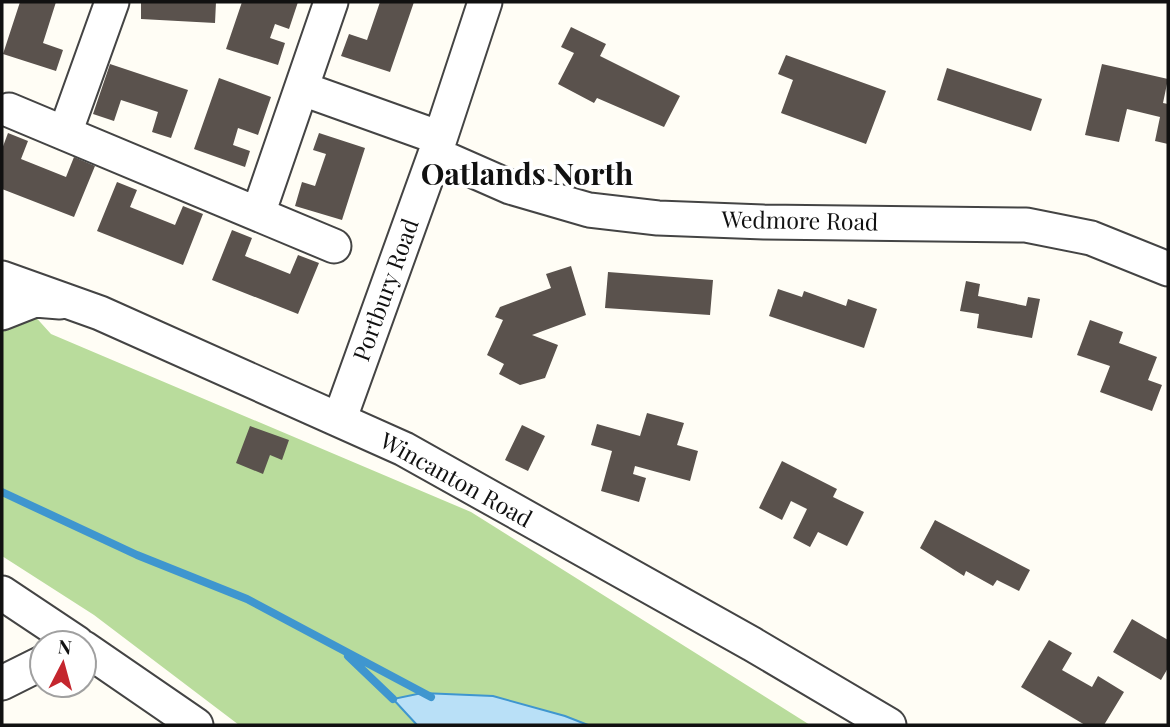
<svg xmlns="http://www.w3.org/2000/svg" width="1170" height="727" viewBox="0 0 1170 727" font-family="'Playfair Display',serif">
<rect width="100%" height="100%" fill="#fffdf5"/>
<path fill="#b9dc9c" d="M 2,280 L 51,334 L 471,512 L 810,725 L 588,725 L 565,716 L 394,700 L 417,725 L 239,725 L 94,615 L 2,556 Z"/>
<path fill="#b9e0f7" stroke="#3f96cf" stroke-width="2" d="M 422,693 L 493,696 L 565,716 L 588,725 L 417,725 L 393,699 Z"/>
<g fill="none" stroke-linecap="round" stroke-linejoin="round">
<path stroke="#3f96cf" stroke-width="8" d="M 2,492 L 137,555 L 247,599 L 431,697
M 348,656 L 393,699"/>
</g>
<path fill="#5a524d" d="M 20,2 L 56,2 L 43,43 L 63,50 L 56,71 L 3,54 Z
M 141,2 L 216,2 L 215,23 L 141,19 Z
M 242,2 L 298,2 L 289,29 L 275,24 L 270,38 L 285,43 L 278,65 L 226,49 Z
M 380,2 L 414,2 L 390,72 L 341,56 L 349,34 L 367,40 Z
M 571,27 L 606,44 L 600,56 L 680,96 L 664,127 L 597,98 L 594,103 L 558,84 L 574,53 L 561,47 Z
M 786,55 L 886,91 L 866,144 L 781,113 L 793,80 L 778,74 Z
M 110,64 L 188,90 L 171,138 L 152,132 L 158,112 L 121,100 L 114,121 L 93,114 Z
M 1102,64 L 1168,79 L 1163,103 L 1168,104 L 1168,144 L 1155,141 L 1160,117 L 1127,109 L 1119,142 L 1085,135 Z
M 947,68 L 1042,99 L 1031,131 L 937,100 Z
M 219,78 L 271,97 L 258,135 L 238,128 L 233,145 L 250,151 L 245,167 L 194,149 Z
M 8,133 L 28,141 L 21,159 L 66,177 L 74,157 L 95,166 L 74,217 L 2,189 L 2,149 Z
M 319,133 L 365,148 L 342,220 L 295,206 L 302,182 L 315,186 L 326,154 L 313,150 Z
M 117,182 L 137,190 L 130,207 L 175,225 L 183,206 L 203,214 L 183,265 L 97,231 Z
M 232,230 L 252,238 L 245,256 L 290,274 L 298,255 L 319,263 L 298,314 L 212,280 Z
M 571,266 L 586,315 L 532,335 L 558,345 L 545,378 L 520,385 L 499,374 L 504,364 L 487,355 L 503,320 L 495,317 L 500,307 L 551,288 L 546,274 Z
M 608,272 L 713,280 L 710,315 L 605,308 Z
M 966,281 L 980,284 L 978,296 L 1026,306 L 1028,297 L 1040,299 L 1032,338 L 977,328 L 979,314 L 960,311 Z
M 778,289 L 802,297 L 804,291 L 846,306 L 848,299 L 877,309 L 864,348 L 769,316 Z
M 1090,320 L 1123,332 L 1119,343 L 1157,357 L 1148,380 L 1162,385 L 1152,411 L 1100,392 L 1110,366 L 1077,355 Z
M 647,413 L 684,423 L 677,445 L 698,451 L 690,481 L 635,466 L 633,474 L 646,478 L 639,502 L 601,491 L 612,451 L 591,445 L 597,424 L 640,436 Z
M 522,425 L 545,436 L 528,471 L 505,460 Z
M 250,426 L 289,440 L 282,460 L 270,455 L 263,474 L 236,463 Z
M 782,461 L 837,489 L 833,497 L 864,512 L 847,546 L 818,532 L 810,547 L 793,538 L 807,509 L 791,501 L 782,520 L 759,508 Z
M 935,520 L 1030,570 L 1019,591 L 997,580 L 993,586 L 966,571 L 964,576 L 920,548 Z
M 1132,619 L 1168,640 L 1168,668 L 1161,680 L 1113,652 Z
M 1049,640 L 1072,653 L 1062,670 L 1092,687 L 1098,676 L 1124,692 L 1104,725 L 1085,725 L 1021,687 Z"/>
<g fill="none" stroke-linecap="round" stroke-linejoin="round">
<g stroke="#444" stroke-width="37">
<path id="minor" d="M 303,89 L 440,138
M 9,110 L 334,246
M 65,133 L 112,2
M 435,154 L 510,187 L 589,210 L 658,218 L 764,222 L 1026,225 L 1091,238 L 1168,269
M 258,214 L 331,2
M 2,278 L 100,313 L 404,449 L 752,644 L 889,725
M 2,313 L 35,300 L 60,302
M 340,418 L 435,154 L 485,2
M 2,593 L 77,643
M 84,648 L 196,725
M 2,683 L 42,663"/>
</g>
<use href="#minor" stroke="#fff" stroke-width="33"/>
</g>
<g text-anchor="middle" stroke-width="7" stroke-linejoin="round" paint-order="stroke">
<g font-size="23" fill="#111" stroke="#fff">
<text transform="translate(800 221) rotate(1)" y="8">Wedmore Road</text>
<text transform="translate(386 290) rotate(-70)" y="8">Portbury Road</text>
<text transform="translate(456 480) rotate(29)" y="8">Wincanton Road</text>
</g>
<g font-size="30" font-weight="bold" fill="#111" stroke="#fff">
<text x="527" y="185">Oatlands North</text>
</g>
</g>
<rect width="1170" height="727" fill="none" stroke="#111111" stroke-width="7"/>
<g transform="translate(63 664) rotate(6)"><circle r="33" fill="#ffffff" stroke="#a0a0a0" stroke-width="2"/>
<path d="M0-5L12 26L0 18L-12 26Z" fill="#c4262e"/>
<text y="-10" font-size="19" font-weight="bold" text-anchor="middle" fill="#111111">N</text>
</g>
</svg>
